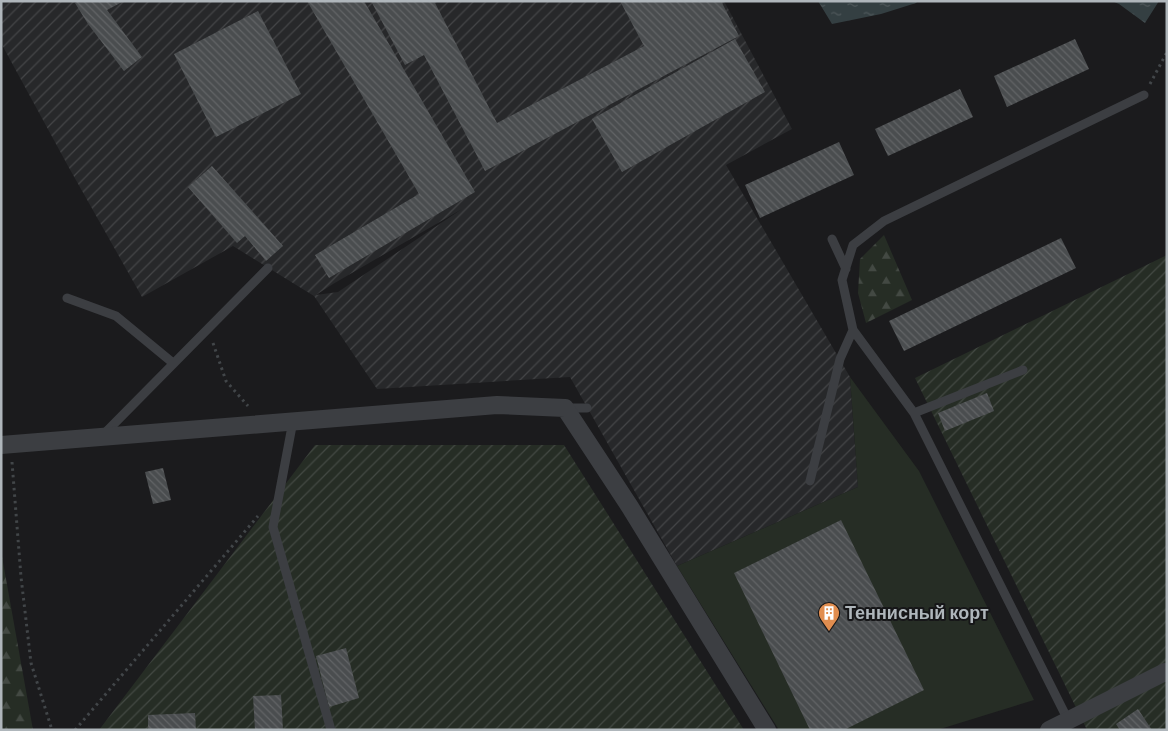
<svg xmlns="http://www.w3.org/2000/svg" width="1168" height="731" viewBox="0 0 1168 731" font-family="'DM Sans',sans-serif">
<defs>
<pattern id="industrial-furrows" width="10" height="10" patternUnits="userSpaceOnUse" patternTransform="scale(1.25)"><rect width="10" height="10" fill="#27282a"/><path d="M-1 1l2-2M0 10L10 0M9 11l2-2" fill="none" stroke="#444547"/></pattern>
<pattern id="forest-firs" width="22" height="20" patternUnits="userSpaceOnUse" patternTransform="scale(1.25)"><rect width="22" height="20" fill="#262d25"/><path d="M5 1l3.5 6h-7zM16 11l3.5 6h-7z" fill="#434943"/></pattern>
<pattern id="garden-furrows" width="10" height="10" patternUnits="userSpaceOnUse" patternTransform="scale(1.25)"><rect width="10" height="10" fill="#262d25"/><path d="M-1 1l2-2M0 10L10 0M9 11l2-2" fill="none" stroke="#434943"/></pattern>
<pattern id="water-ripples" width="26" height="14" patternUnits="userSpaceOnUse" patternTransform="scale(1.25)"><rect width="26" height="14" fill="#343f42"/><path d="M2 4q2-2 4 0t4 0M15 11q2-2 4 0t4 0" fill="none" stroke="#4f585b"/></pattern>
<pattern id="building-back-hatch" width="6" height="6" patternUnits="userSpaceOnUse" patternTransform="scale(1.25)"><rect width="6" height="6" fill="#4a4d4f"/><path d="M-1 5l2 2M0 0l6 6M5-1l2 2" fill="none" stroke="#626466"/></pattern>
</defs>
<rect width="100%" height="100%" fill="#1b1b1d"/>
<path fill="url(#industrial-furrows)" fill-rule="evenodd" d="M 1,1 L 724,1 L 792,129 L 726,165 L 850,377 L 858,487 L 677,566 L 570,377 L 377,389 L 314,296 L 233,246 L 142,297 L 68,166 L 1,43 ZM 462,209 L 338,292 L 316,295 L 333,284 Z"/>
<path fill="url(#forest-firs)" d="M 884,235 L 912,300 L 866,323 L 858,293 L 860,259 Z
M 1,551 L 33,730 L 1,730 Z"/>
<path fill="url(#garden-furrows)" d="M 1167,255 L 1167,730 L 1087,730 L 915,378 Z
M 315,445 L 564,445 L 744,730 L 99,730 Z"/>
<path fill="#262d25" d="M 850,377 L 919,471 L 1034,700 L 937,730 L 779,730 L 677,566 L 858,487 Z"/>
<path fill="url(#water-ripples)" d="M 818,1 L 918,1 L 916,3 L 881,14 L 832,24 Z
M 1112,1 L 1159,1 L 1145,23 L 1119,4 Z"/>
<path fill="url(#building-back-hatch)" d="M 79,1 L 124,1 L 107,10 L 142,57 L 124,71 L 88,24 L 75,3 Z
M 307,1 L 364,1 L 475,192 L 329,278 L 315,255 L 419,194 Z
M 371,1 L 434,1 L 497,123 L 644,46 L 620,1 L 721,1 L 739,36 L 485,171 L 424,55 L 405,65 Z
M 258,11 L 301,94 L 216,137 L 174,54 Z
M 735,39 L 765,92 L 622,172 L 592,119 Z
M 1075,39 L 1089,69 L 1007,107 L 994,76 Z
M 960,89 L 973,117 L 888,156 L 875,129 Z
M 839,142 L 854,175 L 760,218 L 745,185 Z
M 212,166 L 283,246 L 266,261 L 245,236 L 237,243 L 188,187 Z
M 1061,238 L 1076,268 L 904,351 L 889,321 Z
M 987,393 L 994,411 L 945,431 L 938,413 Z
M 163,468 L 171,500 L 153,504 L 145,472 Z
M 841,520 L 924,690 L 844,730 L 810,730 L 734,573 Z
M 346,648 L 359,698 L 329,707 L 316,656 Z
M 281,695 L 283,730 L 255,730 L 253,696 Z
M 1138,709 L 1152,730 L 1120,730 L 1116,724 Z
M 195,713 L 196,730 L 148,730 L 148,715 Z"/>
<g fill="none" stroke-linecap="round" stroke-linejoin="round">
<path stroke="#424649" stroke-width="3" stroke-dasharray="2.5 4" stroke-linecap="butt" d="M 1150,84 L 1167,52
M 213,343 L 226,381 L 248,406
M 12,462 L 21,577 L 31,663 L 52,730
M 75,730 L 258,516"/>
<path stroke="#3c3e42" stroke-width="9" d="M 832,239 L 846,269
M 67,298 L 116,316 L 173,363
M 566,408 L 587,408
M 914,413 L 1023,370
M 293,421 L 273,527 L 331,730
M 103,435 L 268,268
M 810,481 L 840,359 L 853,330
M 1068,720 L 914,413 L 853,330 L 842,280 L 853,245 L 884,221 L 1144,95"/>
<path stroke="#3c3e42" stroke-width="18" d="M 1,445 L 497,405 L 565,408 L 630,507 L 767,730
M 1049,730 L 1165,672 L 1167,673"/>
</g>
<defs>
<g id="building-pin" transform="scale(1.125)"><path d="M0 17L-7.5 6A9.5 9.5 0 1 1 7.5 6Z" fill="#e18d4f" stroke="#161618"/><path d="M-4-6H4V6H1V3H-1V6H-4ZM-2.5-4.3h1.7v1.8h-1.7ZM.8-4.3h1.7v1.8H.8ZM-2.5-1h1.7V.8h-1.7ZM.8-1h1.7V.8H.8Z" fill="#fff"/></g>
</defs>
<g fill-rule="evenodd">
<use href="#building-pin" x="829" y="613"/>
</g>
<g text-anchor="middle" stroke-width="4" stroke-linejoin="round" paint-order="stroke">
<g font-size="18" font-weight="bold" fill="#afb6bb" stroke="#161618" text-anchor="start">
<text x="845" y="619">Теннисный корт</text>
</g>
</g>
<rect width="1168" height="731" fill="none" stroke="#afb6bb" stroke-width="5"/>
</svg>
